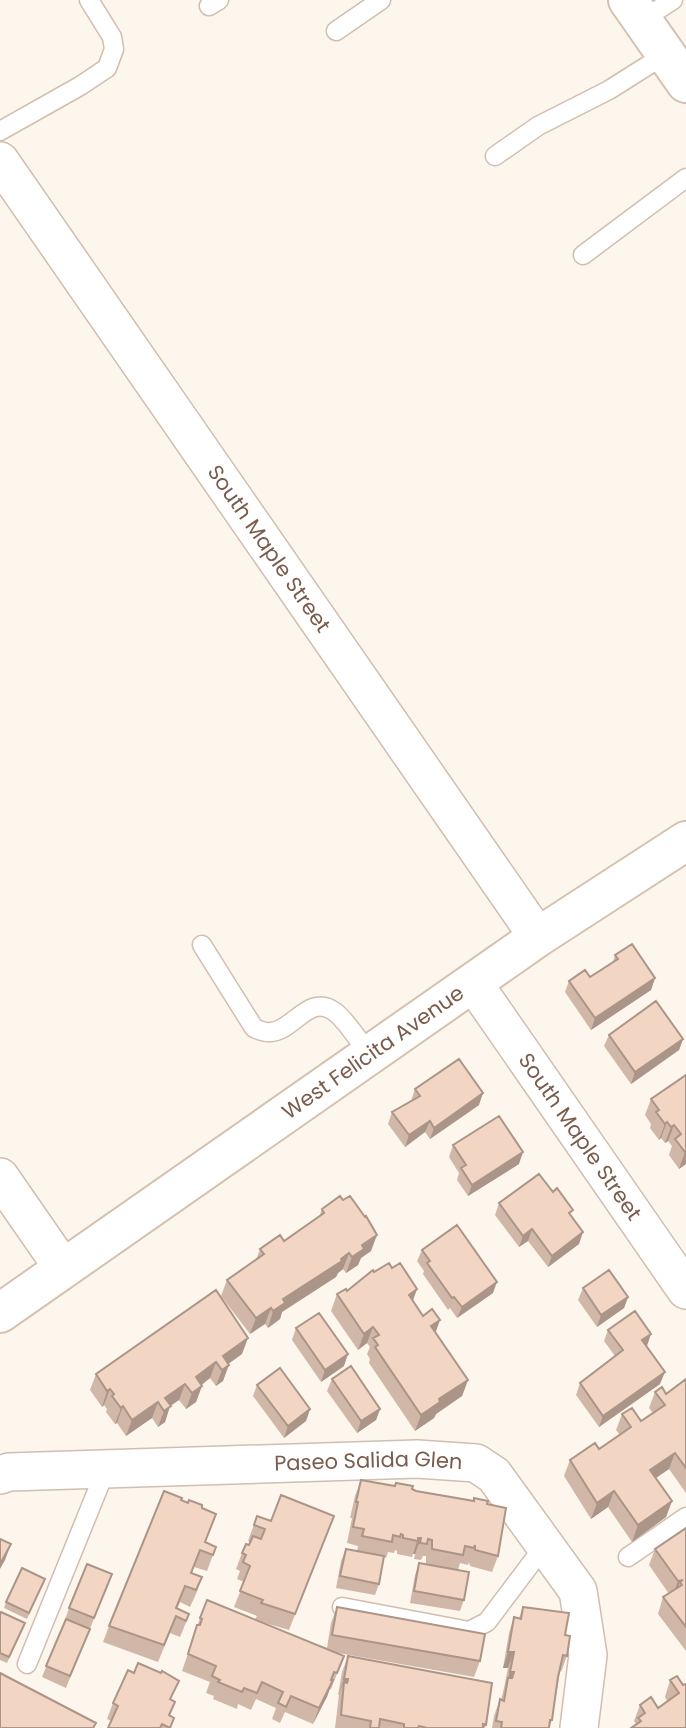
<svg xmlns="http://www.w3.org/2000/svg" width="686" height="1728" viewBox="0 0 686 1728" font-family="Poppins,sans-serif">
<rect width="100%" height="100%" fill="#fdf6ec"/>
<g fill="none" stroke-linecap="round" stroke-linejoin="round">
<g stroke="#d1beb0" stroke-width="21">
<path id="service" d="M 209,6 L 219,0
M 642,20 L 673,0
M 336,31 L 381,0
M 0,131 L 80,86 L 107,68 L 114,49 L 112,37 L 89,0
M 495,156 L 538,126 L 609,90 L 666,54
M 583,255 L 686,178
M 202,945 L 254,1028 C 259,1030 265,1033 270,1032 C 293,1032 309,992 335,1012 C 347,1021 360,1043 370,1055
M 628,1557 L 686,1517
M 342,1607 L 469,1631 L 487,1622 L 545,1545
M 27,1664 L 106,1469"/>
</g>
<g stroke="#d1beb0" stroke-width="40">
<g id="minor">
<path id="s1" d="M 0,161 L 538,937"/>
<path id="s2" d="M 474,984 L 686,1290"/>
<path d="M 0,1177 L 63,1268"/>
<path id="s3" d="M 0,1475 L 9,1472 L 417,1459 L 476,1463 L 494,1475 L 578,1591 L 588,1655 L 579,1728"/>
</g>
</g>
<g stroke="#d6c0b0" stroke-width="42">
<g id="secondary">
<path d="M 628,0 L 686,83"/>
<path id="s4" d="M 0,1313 L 538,937 L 686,841"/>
</g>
</g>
<use href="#service" stroke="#fff" stroke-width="18"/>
<use href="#minor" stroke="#fff" stroke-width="37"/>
<use href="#secondary" stroke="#fff" stroke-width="38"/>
</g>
<path fill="#d1b7a8" d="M 615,955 L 655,978 L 651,990 L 591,1030 L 565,992 L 569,981 L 590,977 L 613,962 Z
M 609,1035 L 683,1039 L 679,1050 L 631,1084 L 604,1046 Z
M 686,1075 L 686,1164 L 679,1169 L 669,1155 L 672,1146 L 668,1141 L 665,1143 L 661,1138 L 659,1140 L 650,1128 L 651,1124 L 645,1115 L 651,1099 Z
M 415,1089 L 479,1105 L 430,1139 L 425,1132 L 405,1147 L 388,1124 L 392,1112 L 411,1101 Z
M 453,1145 L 519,1164 L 468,1196 L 457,1180 L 459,1173 L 449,1157 Z
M 499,1203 L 571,1216 L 579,1244 L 548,1267 L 528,1241 L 519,1247 L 495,1215 Z
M 322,1209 L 371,1251 L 361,1258 L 358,1265 L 346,1273 L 343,1269 L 338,1273 L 336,1277 L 282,1312 L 280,1319 L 268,1328 L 265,1324 L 250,1334 L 221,1296 L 227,1280 L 256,1260 L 260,1249 L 284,1241 L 319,1217 Z
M 422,1250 L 493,1293 L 457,1318 L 450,1308 L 448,1310 L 423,1274 L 424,1271 L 417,1261 Z
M 392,1268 L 417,1289 L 413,1301 L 468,1380 L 462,1396 L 436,1414 L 434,1418 L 415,1431 L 369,1363 L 370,1359 L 367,1354 L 370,1347 L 367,1343 L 358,1350 L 331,1311 L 337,1294 L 347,1291 L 374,1272 Z
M 583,1288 L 628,1297 L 624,1308 L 597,1327 L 578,1300 Z
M 296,1328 L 344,1366 L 321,1382 L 292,1340 Z
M 608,1330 L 647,1346 L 660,1384 L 599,1427 L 576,1395 L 580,1383 L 615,1356 L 604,1341 Z
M 242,1354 L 228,1364 L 223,1381 L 216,1386 L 210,1378 L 202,1385 L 196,1402 L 186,1409 L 179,1400 L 170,1406 L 165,1422 L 158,1427 L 152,1418 L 126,1436 L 117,1423 L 115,1424 L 106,1412 L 107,1409 L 104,1405 L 102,1407 L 90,1390 L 96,1374 Z
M 332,1379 L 380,1409 L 376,1420 L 357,1433 L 327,1391 Z
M 686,1379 L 686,1493 L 669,1469 L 656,1478 L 672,1501 L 666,1517 L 632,1542 L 608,1507 L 591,1519 L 564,1476 L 570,1460 L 599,1449 L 620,1435 L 616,1430 L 622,1414 L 641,1421 L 653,1413 L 649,1408 L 655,1392 L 666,1394 Z
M 257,1385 L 310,1409 L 306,1421 L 284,1438 L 253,1396 Z
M 361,1480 L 487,1504 L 498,1556 L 492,1572 L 470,1566 L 469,1562 L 468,1565 L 460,1563 L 458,1570 L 464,1600 L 460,1611 L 410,1603 L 415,1575 L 419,1563 L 426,1564 L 426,1556 L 423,1556 L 421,1560 L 414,1559 L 415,1554 L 413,1554 L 412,1557 L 397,1554 L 397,1551 L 395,1550 L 394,1553 L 388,1552 L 386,1558 L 384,1557 L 379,1584 L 375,1595 L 336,1588 L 341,1561 L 346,1549 L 357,1551 L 358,1546 L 347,1543 L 352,1518 L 350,1518 L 355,1496 Z
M 181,1500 L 202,1508 L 205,1542 L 216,1547 L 207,1571 L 194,1567 L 192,1573 L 202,1577 L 196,1594 L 190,1607 L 180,1602 L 177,1609 L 189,1614 L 183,1630 L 180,1637 L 170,1633 L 158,1662 L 103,1642 L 109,1626 Z
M 257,1516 L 271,1521 L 334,1516 L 289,1630 L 258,1621 L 327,1648 L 331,1623 L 337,1607 L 480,1661 L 474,1677 L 338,1653 L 344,1656 L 331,1689 L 330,1689 L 313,1724 L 285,1712 L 280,1723 L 272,1719 L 276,1708 L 256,1699 L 251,1710 L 238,1704 L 237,1709 L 213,1699 L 214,1696 L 206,1693 L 210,1682 L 182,1671 L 200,1618 L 255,1619 L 257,1616 L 234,1607 L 244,1582 L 237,1579 L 240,1571 L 236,1569 L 242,1553 L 250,1542 L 248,1541 Z
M 686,1528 L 686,1651 L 658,1614 L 663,1597 L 669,1594 L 649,1565 L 655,1549 Z
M 112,1574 L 66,1688 L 42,1677 L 65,1620 L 69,1608 Z
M 42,1585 L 27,1619 L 4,1608 L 6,1602 Z
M 523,1607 L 565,1635 L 567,1656 L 561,1672 L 560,1671 L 552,1720 L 549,1728 L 492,1728 L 494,1716 L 500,1699 L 501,1700 L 504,1688 L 508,1668 L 503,1668 L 509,1633 L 514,1617 L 519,1618 Z
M 0,1615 L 23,1629 L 7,1663 L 0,1660 Z
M 348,1656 L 486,1725 L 485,1728 L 335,1728 L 339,1695 L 338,1695 L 342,1672 Z
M 677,1676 L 686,1728 L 636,1724 L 634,1721 L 640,1705 L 658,1708 L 667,1701 L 665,1697 L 670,1680 Z
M 171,1700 L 175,1702 L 170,1716 L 171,1728 L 108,1728 L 111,1721 L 107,1719 L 113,1703 Z"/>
<path fill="#aa9588" d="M 655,978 L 651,990 L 591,1030 L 595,1018 Z
M 683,1039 L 679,1050 L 631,1084 L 635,1072 Z
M 483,1093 L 479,1105 L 430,1139 L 434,1128 Z
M 430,1121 L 425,1132 L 405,1147 L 409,1135 Z
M 667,1122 L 661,1138 L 659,1140 L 665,1124 Z
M 674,1125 L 668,1141 L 665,1143 L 671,1127 Z
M 686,1151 L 686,1164 L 679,1169 L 685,1152 Z
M 523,1152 L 519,1164 L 468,1196 L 472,1185 Z
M 532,1229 L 528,1241 L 519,1247 L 523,1236 Z
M 583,1232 L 579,1244 L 548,1267 L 552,1256 Z
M 377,1235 L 371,1251 L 361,1258 L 358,1265 L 346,1273 L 352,1257 L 362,1245 Z
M 349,1253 L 343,1269 L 338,1273 L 336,1277 L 282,1312 L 280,1319 L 268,1328 L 273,1311 L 283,1299 Z
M 497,1282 L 493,1293 L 457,1318 L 462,1307 Z
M 417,1289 L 411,1305 L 409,1295 Z
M 628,1297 L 624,1308 L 597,1327 L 601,1315 Z
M 271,1308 L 265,1324 L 250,1334 L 256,1318 Z
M 440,1320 L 434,1337 L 431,1326 Z
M 373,1327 L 367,1343 L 358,1350 L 364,1334 Z
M 651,1334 L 647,1346 L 638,1352 L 642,1340 Z
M 248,1338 L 242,1354 L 221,1369 L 223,1356 Z
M 348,1354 L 344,1366 L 321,1382 L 325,1370 Z
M 216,1362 L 210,1378 L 190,1393 L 196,1377 Z
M 229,1365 L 223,1381 L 216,1386 L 222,1370 Z
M 665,1372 L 660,1384 L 599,1427 L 603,1416 Z
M 468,1380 L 462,1396 L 436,1414 L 434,1418 L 415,1431 L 421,1415 L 439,1399 Z
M 185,1384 L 179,1400 L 170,1406 L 165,1422 L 158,1427 L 164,1411 L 165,1398 Z
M 202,1386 L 196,1402 L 186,1409 L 192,1393 Z
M 110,1389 L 104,1405 L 102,1407 L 107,1391 Z
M 158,1402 L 152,1418 L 126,1436 L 132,1420 Z
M 123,1406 L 117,1423 L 115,1424 L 121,1408 Z
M 310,1409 L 306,1421 L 284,1438 L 288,1426 Z
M 380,1409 L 376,1420 L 357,1433 L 361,1421 Z
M 675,1453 L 669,1469 L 644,1486 L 650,1470 Z
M 614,1491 L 608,1507 L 591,1519 L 597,1503 Z
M 672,1501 L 666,1517 L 632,1542 L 638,1525 Z
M 418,1538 L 421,1538 L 415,1554 L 413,1554 Z
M 11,1544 L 5,1560 L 0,1569 L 0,1564 Z
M 683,1580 L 682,1585 L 680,1582 L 675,1597 L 672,1598 L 678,1581 Z
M 508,1652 L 514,1652 L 508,1668 L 503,1668 Z
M 510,1672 L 514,1672 L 508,1689 L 508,1678 L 504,1688 Z
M 344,1679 L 348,1679 L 343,1694 L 344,1682 L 338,1695 Z
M 333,1680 L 327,1697 L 313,1724 L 319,1708 Z"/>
<path fill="#f3d5c3" stroke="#aa9588" stroke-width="2" d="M 632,944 L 655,978 L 595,1018 L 569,981 L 585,970 L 590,977 L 618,959 L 615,955 Z
M 656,1001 L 683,1039 L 635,1072 L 609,1035 Z
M 459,1059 L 483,1093 L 434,1128 L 430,1121 L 409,1135 L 392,1112 L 420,1096 L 415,1089 Z
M 686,1075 L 686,1151 L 685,1152 L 675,1139 L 681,1134 L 674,1125 L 671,1127 L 667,1122 L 665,1124 L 656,1112 L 659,1110 L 651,1099 Z
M 499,1116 L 523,1152 L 472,1185 L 461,1168 L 466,1165 L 453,1145 Z
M 539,1174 L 553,1192 L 557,1188 L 573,1210 L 569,1213 L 583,1232 L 552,1256 L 532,1229 L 523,1236 L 499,1203 Z
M 340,1196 L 343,1200 L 350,1196 L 365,1217 L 366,1216 L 377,1235 L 362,1245 L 364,1249 L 352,1257 L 349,1253 L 341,1259 L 342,1261 L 283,1299 L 285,1303 L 273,1311 L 271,1308 L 256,1318 L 227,1280 L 264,1254 L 260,1249 L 280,1235 L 284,1241 L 324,1213 L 322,1209 Z
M 457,1225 L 497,1282 L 462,1307 L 454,1297 L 452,1298 L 427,1263 L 430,1261 L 422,1250 Z
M 389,1263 L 392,1268 L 400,1263 L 417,1289 L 409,1295 L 423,1316 L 432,1309 L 440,1320 L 431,1326 L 468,1380 L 439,1399 L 440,1402 L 421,1415 L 375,1347 L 378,1345 L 373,1338 L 379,1335 L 373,1327 L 364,1334 L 337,1294 L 346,1289 L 347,1291 L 373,1270 L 374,1272 Z
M 609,1270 L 628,1297 L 601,1315 L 583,1288 Z
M 216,1290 L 248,1338 L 223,1356 L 229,1365 L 222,1370 L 216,1362 L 196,1377 L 202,1386 L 192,1393 L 185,1384 L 165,1398 L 171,1406 L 164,1411 L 158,1402 L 132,1420 L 123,1406 L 121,1408 L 112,1396 L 114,1394 L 110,1389 L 107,1391 L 96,1374 Z
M 635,1311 L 651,1334 L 642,1340 L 665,1372 L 603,1416 L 580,1383 L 623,1350 L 608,1330 Z
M 319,1313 L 348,1354 L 325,1370 L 296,1328 Z
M 351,1366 L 380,1409 L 361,1421 L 332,1379 Z
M 280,1368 L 310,1409 L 288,1426 L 257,1385 Z
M 686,1379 L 686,1468 L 675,1453 L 650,1470 L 672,1501 L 638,1525 L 614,1491 L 597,1503 L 570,1460 L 595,1443 L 599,1449 L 631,1427 L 622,1414 L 632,1408 L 641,1421 L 665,1405 L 655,1392 L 662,1387 L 666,1394 Z
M 361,1480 L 395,1486 L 396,1483 L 413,1486 L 412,1489 L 416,1491 L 474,1501 L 474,1498 L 488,1501 L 487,1504 L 506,1508 L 498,1556 L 475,1550 L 475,1545 L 474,1548 L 465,1546 L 463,1555 L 432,1549 L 432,1540 L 428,1539 L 427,1544 L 420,1543 L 421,1538 L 418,1538 L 418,1541 L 403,1538 L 403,1535 L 401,1534 L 400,1537 L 393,1535 L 392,1542 L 362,1536 L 364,1529 L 353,1527 L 358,1502 L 356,1502 Z
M 164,1491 L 182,1498 L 181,1500 L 188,1503 L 189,1500 L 202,1505 L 202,1508 L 216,1514 L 205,1542 L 216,1547 L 213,1555 L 200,1550 L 191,1573 L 202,1577 L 196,1590 L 185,1586 L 176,1608 L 189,1614 L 186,1621 L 176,1616 L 164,1645 L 109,1626 Z
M 281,1495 L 334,1516 L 295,1614 L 261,1603 L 263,1600 L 240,1591 L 250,1566 L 243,1562 L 246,1555 L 242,1553 L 246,1544 L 249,1545 L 253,1536 L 261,1539 L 265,1529 L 254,1525 L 257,1516 L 271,1521 Z
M 686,1528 L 686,1627 L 663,1597 L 682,1585 L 680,1582 L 683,1580 L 678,1581 L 655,1549 Z
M 0,1539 L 11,1544 L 0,1564 Z
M 346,1549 L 384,1556 L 379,1584 L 340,1576 Z
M 419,1563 L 469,1572 L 464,1600 L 414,1591 Z
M 87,1564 L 112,1574 L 94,1618 L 69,1608 Z
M 22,1568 L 45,1579 L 29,1613 L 6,1602 Z
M 207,1600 L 344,1656 L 337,1673 L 334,1672 L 331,1680 L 333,1680 L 319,1708 L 291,1696 L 286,1707 L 278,1703 L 283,1692 L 262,1682 L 257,1693 L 244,1688 L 242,1692 L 218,1682 L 220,1680 L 212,1676 L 216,1666 L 188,1654 L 197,1625 L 200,1625 L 202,1619 L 200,1618 Z
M 337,1607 L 485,1634 L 480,1661 L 332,1635 Z
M 523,1607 L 569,1613 L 565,1635 L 570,1636 L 567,1656 L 563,1655 L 558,1677 L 552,1720 L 550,1720 L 549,1728 L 501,1728 L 502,1722 L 496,1721 L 500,1699 L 504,1701 L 508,1678 L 512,1678 L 514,1672 L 510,1672 L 514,1652 L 508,1652 L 514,1617 L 521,1619 Z
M 1,1612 L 25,1623 L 9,1657 L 0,1653 L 0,1615 Z
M 66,1619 L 90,1629 L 70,1676 L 46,1666 Z
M 348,1656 L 492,1683 L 486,1725 L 483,1724 L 483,1728 L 427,1728 L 419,1726 L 418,1728 L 404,1728 L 404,1724 L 380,1719 L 379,1728 L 370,1728 L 371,1721 L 341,1715 L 344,1682 L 347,1683 L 348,1679 L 344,1679 Z
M 138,1663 L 161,1673 L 162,1671 L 179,1681 L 170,1699 L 175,1702 L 169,1715 L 174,1718 L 170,1728 L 162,1724 L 160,1728 L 108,1728 L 118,1706 L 113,1703 L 128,1670 L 134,1673 Z
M 0,1673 L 96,1723 L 93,1728 L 0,1728 Z
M 677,1676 L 683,1685 L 686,1684 L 686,1728 L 631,1728 L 641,1721 L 638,1718 L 645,1713 L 640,1705 L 651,1697 L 658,1708 L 679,1693 L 670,1680 Z"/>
<g text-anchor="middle" stroke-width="5" stroke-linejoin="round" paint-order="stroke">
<g font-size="21" fill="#7a5c4d" stroke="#fffaf3">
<text dy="7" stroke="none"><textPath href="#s1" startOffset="472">South Maple Street</textPath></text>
<text dy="7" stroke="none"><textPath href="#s4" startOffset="455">West Felicita Avenue</textPath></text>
<text dy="7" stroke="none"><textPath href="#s2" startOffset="186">South Maple Street</textPath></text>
<text dy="7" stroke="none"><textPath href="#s3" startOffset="369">Paseo Salida Glen</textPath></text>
</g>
</g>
</svg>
